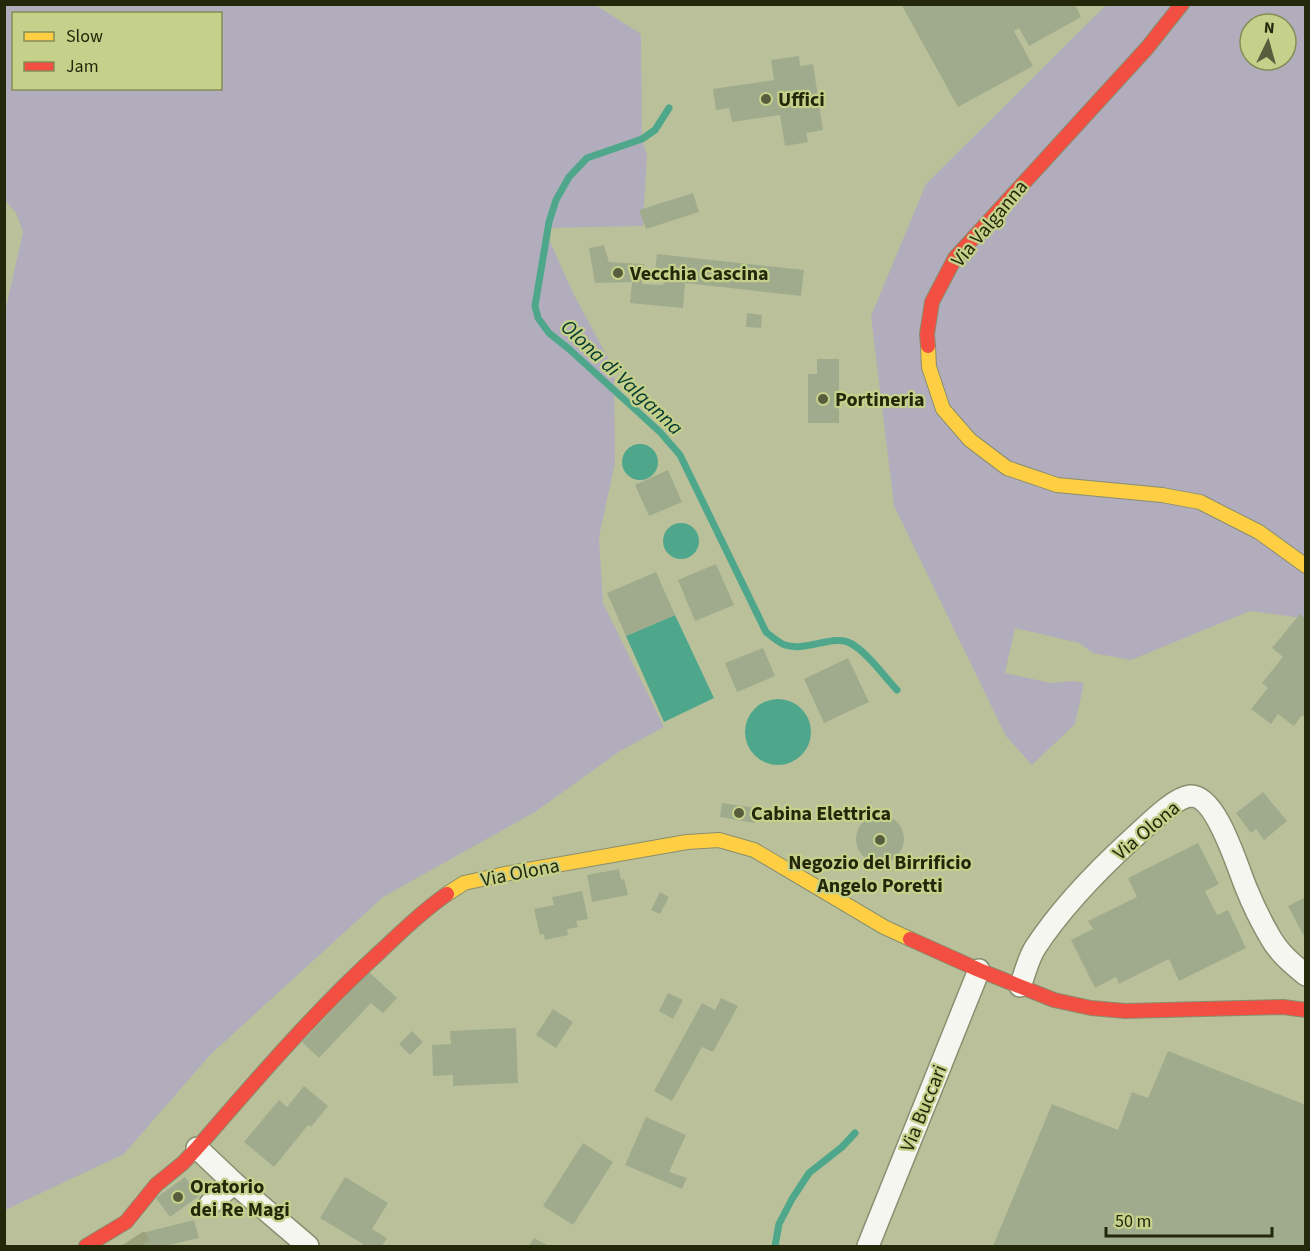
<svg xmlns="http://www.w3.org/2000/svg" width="1310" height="1251" viewBox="0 0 1310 1251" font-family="'Source Sans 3',sans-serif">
<rect width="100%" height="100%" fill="#bac19a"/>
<path fill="#b2adbc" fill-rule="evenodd" d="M 594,4 L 641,34 L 642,139 L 647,155 L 643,226 L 544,228 L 573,293 L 614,369 L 615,463 L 599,537 L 603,603 L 664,727 L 620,751 L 535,812 L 383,897 L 210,1055 L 124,1154 L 5,1210 L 4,316 L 23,232 L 16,213 L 5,200 L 4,5 ZM 14,14 L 220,14 L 220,88 L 14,88 Z
M 1106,5 L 1305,5 L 1305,625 L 1295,617 L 1250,611 L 1131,660 L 1093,653 L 1079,643 L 1015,628 L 1005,673 L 1051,683 L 1072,681 L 1084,683 L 1075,724 L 1032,765 L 1006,736 L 894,506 L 871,316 L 926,184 ZM 1250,24 L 1286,24 L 1286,60 L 1250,60 Z"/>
<path fill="#4fa78b" d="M622 462a18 18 0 1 1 36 0a18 18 0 1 1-36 0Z
M663 541a18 18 0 1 1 36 0a18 18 0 1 1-36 0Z
M 675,615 L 714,698 L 664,722 L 626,636 Z
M745 732a33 33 0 1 1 66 0a33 33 0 1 1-66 0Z"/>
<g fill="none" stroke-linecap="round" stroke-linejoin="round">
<path stroke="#4fa78b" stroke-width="7" d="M 669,108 L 655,130 L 642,139 L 587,158 L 569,177 L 556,200 L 549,222 L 535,306 L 538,318 L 549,333 L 569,349 L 660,432 L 680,455 L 766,632 C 771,636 779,643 785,645 C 805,652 835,634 850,643 C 866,651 884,676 897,690
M 775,1246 L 779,1224 L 792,1199 L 809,1173 L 842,1147 L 855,1133"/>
</g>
<path fill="#a0ab8e" d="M 901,4 L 1075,4 L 1081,17 L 1029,46 L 1019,28 L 1014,31 L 1033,66 L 958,107 Z
M 799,56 L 800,66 L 813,64 L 823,130 L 806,133 L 808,142 L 785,146 L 780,115 L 732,122 L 729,108 L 716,110 L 713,89 L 774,80 L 771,60 Z
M 693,193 L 699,212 L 646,229 L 639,210 Z
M 604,245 L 609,262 L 644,264 L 642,284 L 663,285 L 664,281 L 654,280 L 657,254 L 804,270 L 801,296 L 685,283 L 683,308 L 630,303 L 632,282 L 595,283 L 589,248 Z
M 747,313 L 762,315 L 761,328 L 746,327 Z
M 817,359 L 839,359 L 839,423 L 808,423 L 808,374 L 817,374 Z
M 668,470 L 682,502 L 649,516 L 635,485 Z
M 716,564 L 734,605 L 695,621 L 678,580 Z
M 656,572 L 675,615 L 626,636 L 607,593 Z
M 1300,614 L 1306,619 L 1306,718 L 1302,715 L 1294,726 L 1278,714 L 1271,724 L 1251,709 L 1268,688 L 1262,683 L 1283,657 L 1272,648 Z
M 763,648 L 775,676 L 737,692 L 725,663 Z
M 848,658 L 869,702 L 824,723 L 804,679 Z
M 1263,792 L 1287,821 L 1264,840 L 1256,829 L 1251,833 L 1236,813 Z
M 722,803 L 757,808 L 755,823 L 720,817 Z
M856 839a24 24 0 1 1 48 0a24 24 0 1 1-48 0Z
M 1198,843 L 1219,884 L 1205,891 L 1217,915 L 1228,910 L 1246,948 L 1179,981 L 1169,959 L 1119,984 L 1116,977 L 1095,988 L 1071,940 L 1093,929 L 1088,921 L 1137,897 L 1128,878 Z
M 619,869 L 621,880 L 624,879 L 628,895 L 592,902 L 587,875 Z
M 582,891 L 588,919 L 576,921 L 578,927 L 567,929 L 568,935 L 545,940 L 544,934 L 540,935 L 534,909 L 554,905 L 552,897 Z
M 660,892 L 669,897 L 660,914 L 651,910 Z
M 1306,897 L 1306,940 L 1288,906 Z
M 369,972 L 397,998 L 383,1013 L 371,1003 L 319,1058 L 302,1042 Z
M 668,993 L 683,1000 L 673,1019 L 659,1011 Z
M 721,998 L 738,1006 L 713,1052 L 702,1047 L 672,1101 L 654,1091 L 702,1003 L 715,1010 Z
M 553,1009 L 573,1022 L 556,1048 L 536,1035 Z
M 516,1028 L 518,1083 L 453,1086 L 453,1075 L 433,1076 L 432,1045 L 451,1044 L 450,1031 Z
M 412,1031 L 423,1042 L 410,1055 L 399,1044 Z
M 1168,1051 L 1306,1105 L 1306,1246 L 993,1246 L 1052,1104 L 1118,1130 L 1132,1092 L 1148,1098 Z
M 304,1086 L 328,1106 L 311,1127 L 308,1125 L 274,1167 L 244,1142 L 279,1100 L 287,1107 Z
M 646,1117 L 686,1135 L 669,1172 L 687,1178 L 682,1189 L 625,1165 Z
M 583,1143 L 613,1162 L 573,1225 L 543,1206 Z
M 185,1177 L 199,1196 L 170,1217 L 156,1198 Z
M 345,1177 L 388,1203 L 372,1229 L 387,1238 L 382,1246 L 361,1246 L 363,1244 L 320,1218 Z
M 194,1220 L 199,1238 L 165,1246 L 120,1246 L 142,1233 Z
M 534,1238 L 549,1246 L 529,1246 Z"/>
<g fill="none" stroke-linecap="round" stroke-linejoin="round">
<path stroke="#9ca27d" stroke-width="21" stroke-dasharray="21 10" stroke-linecap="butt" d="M 135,1237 L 141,1246"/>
<g stroke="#898e6f" stroke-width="24">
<path id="street" d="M 1020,986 C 1025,974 1028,959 1035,948 C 1061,908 1097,871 1132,839 C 1146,827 1173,798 1190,796 C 1217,794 1238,870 1247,890 C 1253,905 1261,921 1269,935 C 1278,952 1291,963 1306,975
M 197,1148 L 234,1183 L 308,1246
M 210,1204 L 234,1183
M 868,1246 L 979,970"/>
</g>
<g stroke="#898e6f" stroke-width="16">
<path id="slow" d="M 928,346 L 929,367 L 943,409 L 970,440 L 1007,468 L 1057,485 L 1162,495 L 1200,502 L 1259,532 L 1306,566
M 447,894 L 464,883 L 505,874 L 687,842 L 719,840 L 754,850 L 884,927 L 910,939"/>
</g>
<g stroke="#898e6f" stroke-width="16">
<path id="jam" d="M 928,346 L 927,334 L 932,302 L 955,258 L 1147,48 L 1182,4
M 910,939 L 979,970 L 1054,1000 L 1091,1008 L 1125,1011 L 1283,1007 L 1306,1010
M 86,1246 L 126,1222 L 156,1185 L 183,1163 L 197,1148 C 256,1080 314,1012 381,951 C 402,931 423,911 447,894"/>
</g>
<use href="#street" stroke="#f5f6f0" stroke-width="21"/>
<use href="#slow" stroke="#ffcf43" stroke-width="14"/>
<use href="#jam" stroke="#f24e42" stroke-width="14"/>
</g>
<g fill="#585e3d" stroke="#c5d18a" stroke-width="2">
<circle cx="766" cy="99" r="6"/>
<circle cx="618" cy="273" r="6"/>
<circle cx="823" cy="399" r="6"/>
<circle cx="739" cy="813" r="6"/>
<circle cx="880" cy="840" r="6"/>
<circle cx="178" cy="1197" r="6"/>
</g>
<g text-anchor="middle" stroke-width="4.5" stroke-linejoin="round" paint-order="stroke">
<g font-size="20" font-weight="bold" fill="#24280b" stroke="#c5d18a" text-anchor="start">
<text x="778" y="106">Uffici</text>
<text x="630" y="280">Vecchia Cascina</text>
<text x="835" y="406">Portineria</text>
<text x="751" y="820">Cabina Elettrica</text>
<text x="880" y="869" text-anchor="middle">Negozio del Birrificio<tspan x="880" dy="23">Angelo Poretti</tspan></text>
<text x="190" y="1193">Oratorio<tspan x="190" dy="23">dei Re Magi</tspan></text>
</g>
<g font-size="20" fill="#24280b" stroke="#c5d18a">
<text transform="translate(989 223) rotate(-50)" y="7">Via Valganna</text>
<text transform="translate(1146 830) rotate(-40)" y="7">Via Olona</text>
<text transform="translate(520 872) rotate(-11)" y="7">Via Olona</text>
<text transform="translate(923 1108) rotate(-68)" y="7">Via Buccari</text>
</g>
<g font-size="21" font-style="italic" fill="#043930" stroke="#c5d18a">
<text transform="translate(622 377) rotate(43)" y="7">Olona di Valganna</text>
</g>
</g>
<rect width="1310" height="1251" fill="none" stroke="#24280b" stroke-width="12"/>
<rect x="12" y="12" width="210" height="78" fill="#c5d18a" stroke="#858d57" stroke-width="1.5"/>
<rect x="24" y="32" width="30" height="9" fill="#ffcf43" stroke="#858d57" stroke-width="1.5"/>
<text x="66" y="42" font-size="18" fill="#24280b">Slow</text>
<rect x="24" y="62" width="30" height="9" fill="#f24e42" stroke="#858d57" stroke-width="1.5"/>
<text x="66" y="72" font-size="18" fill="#24280b">Jam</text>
<g transform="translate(1268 42) rotate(5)"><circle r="28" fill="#c5d18a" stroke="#858d57" stroke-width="1.5"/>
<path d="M0-4.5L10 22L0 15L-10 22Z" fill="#585e3d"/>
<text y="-9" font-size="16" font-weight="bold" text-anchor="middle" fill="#24280b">N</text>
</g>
<path d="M1106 1227v9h166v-9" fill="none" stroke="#24280b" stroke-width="3"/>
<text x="1115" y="1227" font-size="18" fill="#24280b" stroke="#c5d18a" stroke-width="4.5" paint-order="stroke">50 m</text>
</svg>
